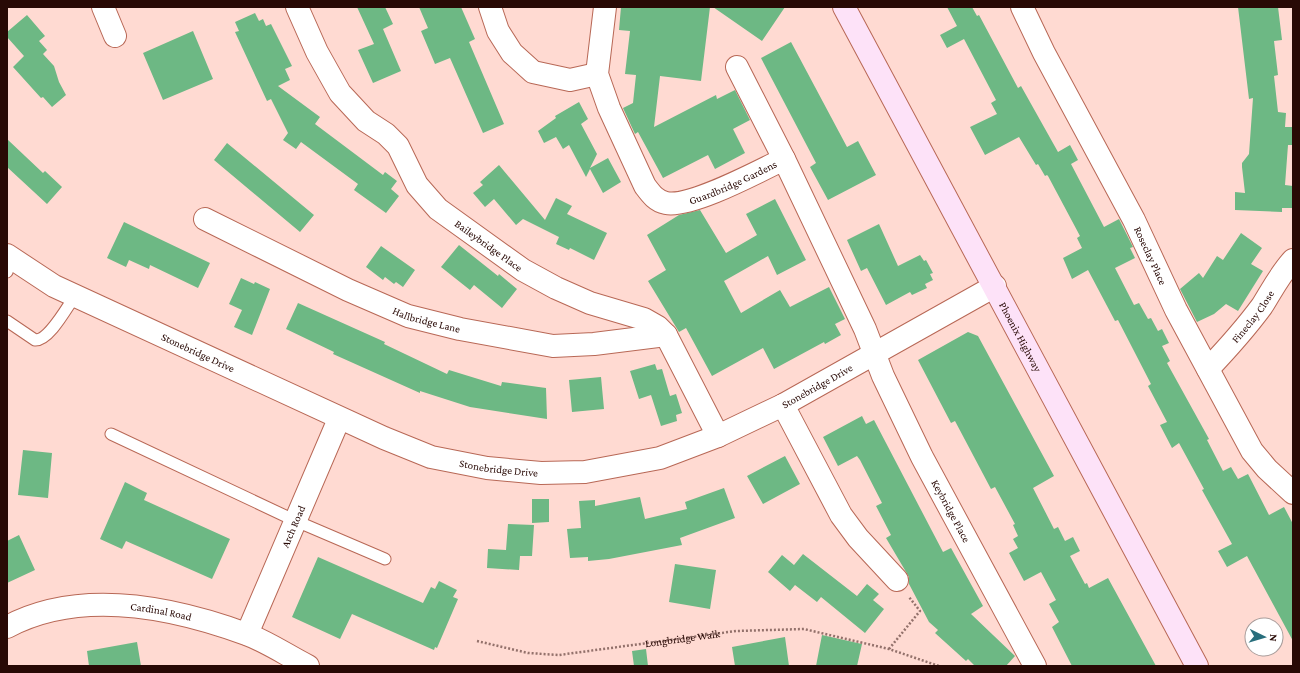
<svg xmlns="http://www.w3.org/2000/svg" width="1300" height="673" viewBox="0 0 1300 673" font-family="'Crimson Pro',serif">
<rect width="100%" height="100%" fill="#ffdad2"/>
<path fill="#6db884" d="M 357,7 L 385,7 L 393,24 L 383,29 L 401,71 L 373,83 L 358,50 L 374,44 Z
M 419,7 L 461,7 L 475,39 L 469,42 L 504,124 L 483,133 L 450,58 L 435,64 L 421,31 L 428,28 Z
M 621,7 L 710,7 L 701,81 L 660,76 L 654,127 L 716,95 L 717,99 L 735,90 L 750,120 L 733,129 L 745,153 L 715,169 L 708,155 L 663,178 L 638,132 L 635,134 L 623,108 L 633,103 L 636,75 L 625,74 L 630,31 L 619,30 Z
M 713,7 L 785,7 L 762,41 Z
M 947,7 L 972,7 L 977,16 L 979,15 L 1018,88 L 1021,86 L 1058,152 L 1070,145 L 1078,160 L 1071,164 L 1104,227 L 1119,219 L 1133,247 L 1130,248 L 1135,258 L 1115,268 L 1134,305 L 1139,303 L 1148,319 L 1151,318 L 1158,331 L 1162,329 L 1169,343 L 1162,346 L 1170,361 L 1167,363 L 1209,439 L 1207,440 L 1223,471 L 1231,467 L 1238,479 L 1248,474 L 1269,515 L 1284,507 L 1293,524 L 1293,641 L 1247,556 L 1227,567 L 1218,551 L 1232,544 L 1202,490 L 1204,489 L 1179,443 L 1172,448 L 1160,425 L 1167,422 L 1148,386 L 1151,384 L 1118,320 L 1115,321 L 1088,270 L 1072,279 L 1063,258 L 1082,248 L 1077,238 L 1080,236 L 1048,176 L 1047,175 L 1045,176 L 1038,164 L 1036,165 L 1019,137 L 985,155 L 970,127 L 997,114 L 991,103 L 996,100 L 964,39 L 947,48 L 940,35 L 957,26 Z
M 1238,7 L 1278,7 L 1282,40 L 1274,41 L 1278,75 L 1274,76 L 1278,112 L 1286,113 L 1285,127 L 1293,127 L 1293,145 L 1288,145 L 1285,185 L 1293,186 L 1293,208 L 1282,208 L 1282,212 L 1235,210 L 1235,192 L 1245,193 L 1242,167 L 1242,163 L 1249,154 L 1253,98 L 1249,99 Z
M 255,13 L 259,21 L 263,19 L 266,26 L 271,24 L 292,66 L 285,69 L 290,80 L 278,86 L 320,117 L 315,124 L 383,175 L 385,172 L 397,181 L 391,189 L 399,196 L 386,213 L 354,190 L 358,184 L 301,142 L 296,149 L 283,140 L 288,133 L 271,99 L 267,101 L 235,32 L 239,31 L 235,22 Z
M 27,15 L 45,36 L 39,41 L 47,50 L 43,54 L 54,66 L 59,82 L 66,95 L 52,107 L 43,97 L 41,98 L 13,67 L 24,56 L 7,37 L 7,32 Z
M 193,31 L 213,79 L 163,100 L 143,53 Z
M 791,42 L 847,147 L 858,141 L 876,175 L 828,200 L 810,167 L 816,163 L 761,58 Z
M 579,102 L 588,119 L 581,124 L 597,154 L 590,168 L 608,158 L 621,182 L 603,193 L 590,169 L 586,177 L 569,145 L 563,149 L 556,137 L 544,143 L 538,131 L 556,118 L 555,116 Z
M 7,139 L 43,173 L 45,171 L 62,187 L 47,204 L 7,167 Z
M 227,143 L 314,215 L 300,232 L 214,160 Z
M 499,165 L 545,220 L 556,198 L 572,206 L 567,214 L 607,233 L 594,260 L 570,248 L 569,250 L 556,244 L 559,237 L 523,219 L 516,225 L 494,199 L 485,207 L 473,193 L 483,185 L 480,182 Z
M 775,199 L 806,260 L 777,275 L 768,256 L 724,281 L 741,313 L 780,290 L 790,307 L 829,287 L 845,319 L 835,324 L 841,335 L 825,344 L 824,342 L 774,369 L 763,348 L 712,376 L 686,328 L 679,332 L 648,281 L 666,270 L 647,235 L 679,215 L 700,210 L 726,253 L 757,235 L 746,214 Z
M 124,222 L 210,263 L 198,288 L 150,265 L 149,269 L 129,260 L 126,267 L 107,258 Z
M 879,224 L 898,266 L 920,255 L 924,261 L 926,260 L 933,273 L 930,274 L 933,280 L 925,284 L 927,288 L 912,295 L 910,292 L 886,305 L 867,268 L 861,271 L 847,240 Z
M 1241,233 L 1262,248 L 1251,264 L 1263,271 L 1238,311 L 1226,304 L 1214,314 L 1197,322 L 1180,289 L 1199,273 L 1203,278 L 1217,256 L 1223,260 Z
M 459,245 L 498,276 L 499,274 L 517,289 L 502,308 L 474,285 L 470,290 L 441,267 Z
M 381,246 L 415,270 L 403,287 L 396,282 L 394,284 L 385,277 L 383,280 L 366,267 Z
M 241,278 L 254,284 L 255,282 L 270,289 L 252,335 L 234,327 L 242,310 L 229,304 Z
M 298,303 L 385,342 L 384,344 L 447,374 L 449,370 L 501,386 L 502,382 L 546,388 L 547,419 L 470,407 L 420,391 L 420,393 L 333,354 L 334,352 L 286,329 Z
M 968,332 L 978,336 L 1054,476 L 1033,488 L 1054,529 L 1058,527 L 1065,541 L 1073,537 L 1080,551 L 1070,556 L 1085,584 L 1087,583 L 1089,588 L 1108,578 L 1156,666 L 1072,666 L 1052,627 L 1059,622 L 1049,604 L 1056,600 L 1041,572 L 1024,581 L 1009,553 L 1018,548 L 1013,539 L 1018,536 L 1013,525 L 1015,524 L 995,487 L 991,489 L 955,421 L 951,423 L 918,360 Z
M 655,364 L 657,370 L 662,369 L 670,396 L 676,394 L 682,413 L 676,415 L 677,421 L 661,426 L 651,395 L 639,399 L 630,371 Z
M 601,377 L 604,409 L 572,412 L 569,380 Z
M 862,416 L 866,424 L 874,420 L 943,552 L 951,548 L 983,606 L 971,614 L 1015,656 L 1006,666 L 975,666 L 968,659 L 966,661 L 935,633 L 938,630 L 929,622 L 909,584 L 909,577 L 886,538 L 891,535 L 876,506 L 882,503 L 860,460 L 857,456 L 838,466 L 823,437 Z
M 23,450 L 52,453 L 48,498 L 18,495 Z
M 785,456 L 800,484 L 763,504 L 747,476 Z
M 125,482 L 147,493 L 144,500 L 230,539 L 212,579 L 126,541 L 122,549 L 100,539 Z
M 724,488 L 735,518 L 680,538 L 682,545 L 609,559 L 588,561 L 588,557 L 570,558 L 567,529 L 581,528 L 579,501 L 595,500 L 595,506 L 640,497 L 645,519 L 687,509 L 685,502 Z
M 532,499 L 549,499 L 549,522 L 532,523 Z
M 508,524 L 534,525 L 532,556 L 520,556 L 519,570 L 487,568 L 488,549 L 506,550 Z
M 19,535 L 35,570 L 7,583 L 7,541 Z
M 803,554 L 857,596 L 867,584 L 879,594 L 873,600 L 884,609 L 865,633 L 821,597 L 817,602 L 795,585 L 790,591 L 768,572 L 782,555 L 794,565 Z
M 318,557 L 423,603 L 431,587 L 435,589 L 439,581 L 457,590 L 453,597 L 458,599 L 437,648 L 435,647 L 434,650 L 352,614 L 340,639 L 292,617 Z
M 675,564 L 716,570 L 710,609 L 669,602 Z
M 822,635 L 862,644 L 857,666 L 816,666 Z
M 785,637 L 789,666 L 735,666 L 732,647 Z
M 137,642 L 141,666 L 89,666 L 87,651 Z
M 646,649 L 648,666 L 634,666 L 632,651 Z"/>
<g fill="none" stroke-linecap="round" stroke-linejoin="round">
<g stroke="#b86856" stroke-width="13">
<path id="service" d="M 7,272 L 12,258
M 7,321 L 35,340 C 49,341 67,307 75,296
M 111,434 L 296,521 L 385,559"/>
</g>
<g stroke="#b86856" stroke-width="24">
<g id="minor">
<path d="M 103,7 L 115,36"/>
<path id="s2" d="M 297,7 L 317,52 L 340,93 L 366,121 L 386,134 L 398,146 L 417,185 L 438,209 L 523,270 L 556,288 L 590,303 L 644,319 L 658,327 L 666,335 L 718,436"/>
<path d="M 490,7 L 498,31 L 512,53 L 533,72 L 570,80 L 597,74"/>
<path id="s3" d="M 605,7 L 597,74 L 609,108 L 645,186 C 651,194 656,201 666,203 C 691,208 759,171 784,159 L 865,329 L 883,376 L 922,457 L 1035,666"/>
<path id="s4" d="M 1022,7 L 1044,53 L 1134,220 L 1176,310 L 1252,451 L 1267,469 L 1293,493"/>
<path d="M 737,67 L 784,159"/>
<path id="s5" d="M 205,219 L 348,290 L 408,316 L 460,329 L 553,346 L 594,344 L 666,335"/>
<path id="s6" d="M 1208,369 C 1227,349 1245,329 1262,306 C 1272,290 1280,274 1293,260"/>
<path d="M 783,405 L 841,515 L 858,538 L 897,580"/>
<path id="s7" d="M 7,627 C 80,588 172,607 246,634 C 268,642 288,656 308,666"/>
<path id="s8" d="M 247,634 L 339,419"/>
</g>
</g>
<g stroke="#b86856" stroke-width="24">
<g id="tertiary">
<path id="s9" d="M 7,255 L 54,286 L 384,438 L 431,457 L 487,468 L 541,473 L 585,472 L 660,458 L 718,436 L 783,405 L 995,286"/>
</g>
</g>
<g stroke="#b86856" stroke-width="24">
<g id="secondary">
<path id="s10" d="M 844,7 L 1197,666"/>
</g>
</g>
<g stroke="#93716b" stroke-width="2.5" stroke-dasharray="2 2" stroke-linecap="butt">
<path id="s1" d="M 477,641 L 528,653 L 559,655 L 736,631 L 804,629 L 889,649 L 939,666"/>
<path d="M 889,649 L 920,611 L 909,597"/>
</g>
<use href="#service" stroke="#fff" stroke-width="11"/>
<use href="#minor" stroke="#fff" stroke-width="22"/>
<use href="#tertiary" stroke="#fff" stroke-width="22"/>
<use href="#secondary" stroke="#fde2f8" stroke-width="22"/>
</g>
<g text-anchor="middle" stroke-width="3.5" stroke-linejoin="round" paint-order="stroke">
<g font-size="11" fill="#280905" stroke="#fff">
<text dy="4" stroke="none"><textPath href="#s3" startOffset="288">Guardbridge Gardens</textPath></text>
<text dy="4" stroke="none"><textPath href="#s2" startOffset="313">Baileybridge Place</textPath></text>
<text dy="4" stroke="none"><textPath href="#s4" startOffset="280">Roseclay Place</textPath></text>
<text dy="4" stroke="none"><textPath href="#s6" startOffset="69">Fineclay Close</textPath></text>
<text dy="4" stroke="none"><textPath href="#s5" startOffset="244">Hallbridge Lane</textPath></text>
<text dy="4" stroke="none"><textPath href="#s10" startOffset="374">Phoenix Highway</textPath></text>
<text dy="4" stroke="none"><textPath href="#s9" startOffset="215">Stonebridge Drive</textPath></text>
<text dy="4" stroke="none"><textPath href="#s9" startOffset="875">Stonebridge Drive</textPath></text>
<text dy="4" stroke="none"><textPath href="#s9" startOffset="539">Stonebridge Drive</textPath></text>
<text dy="4" stroke="none"><textPath href="#s3" startOffset="734">Keybridge Place</textPath></text>
<text dy="4" stroke="none"><textPath href="#s8" startOffset="117">Arch Road</textPath></text>
<text dy="4" stroke="none"><textPath href="#s7" startOffset="158">Cardinal Road</textPath></text>
<text dy="4" stroke="none"><textPath href="#s1" startOffset="208">Longbridge Walk</textPath></text>
</g>
</g>
<rect width="1300" height="673" fill="none" stroke="#280905" stroke-width="16"/>
<g transform="translate(1264 637) rotate(95)"><circle r="19" fill="#ffffff" stroke="#a99d9b"/>
<path d="M0-3L7 15L0 10L-7 15Z" fill="#286e7c"/>
<text y="-6" font-size="11" font-weight="bold" text-anchor="middle" fill="#280905">N</text>
</g>
</svg>
